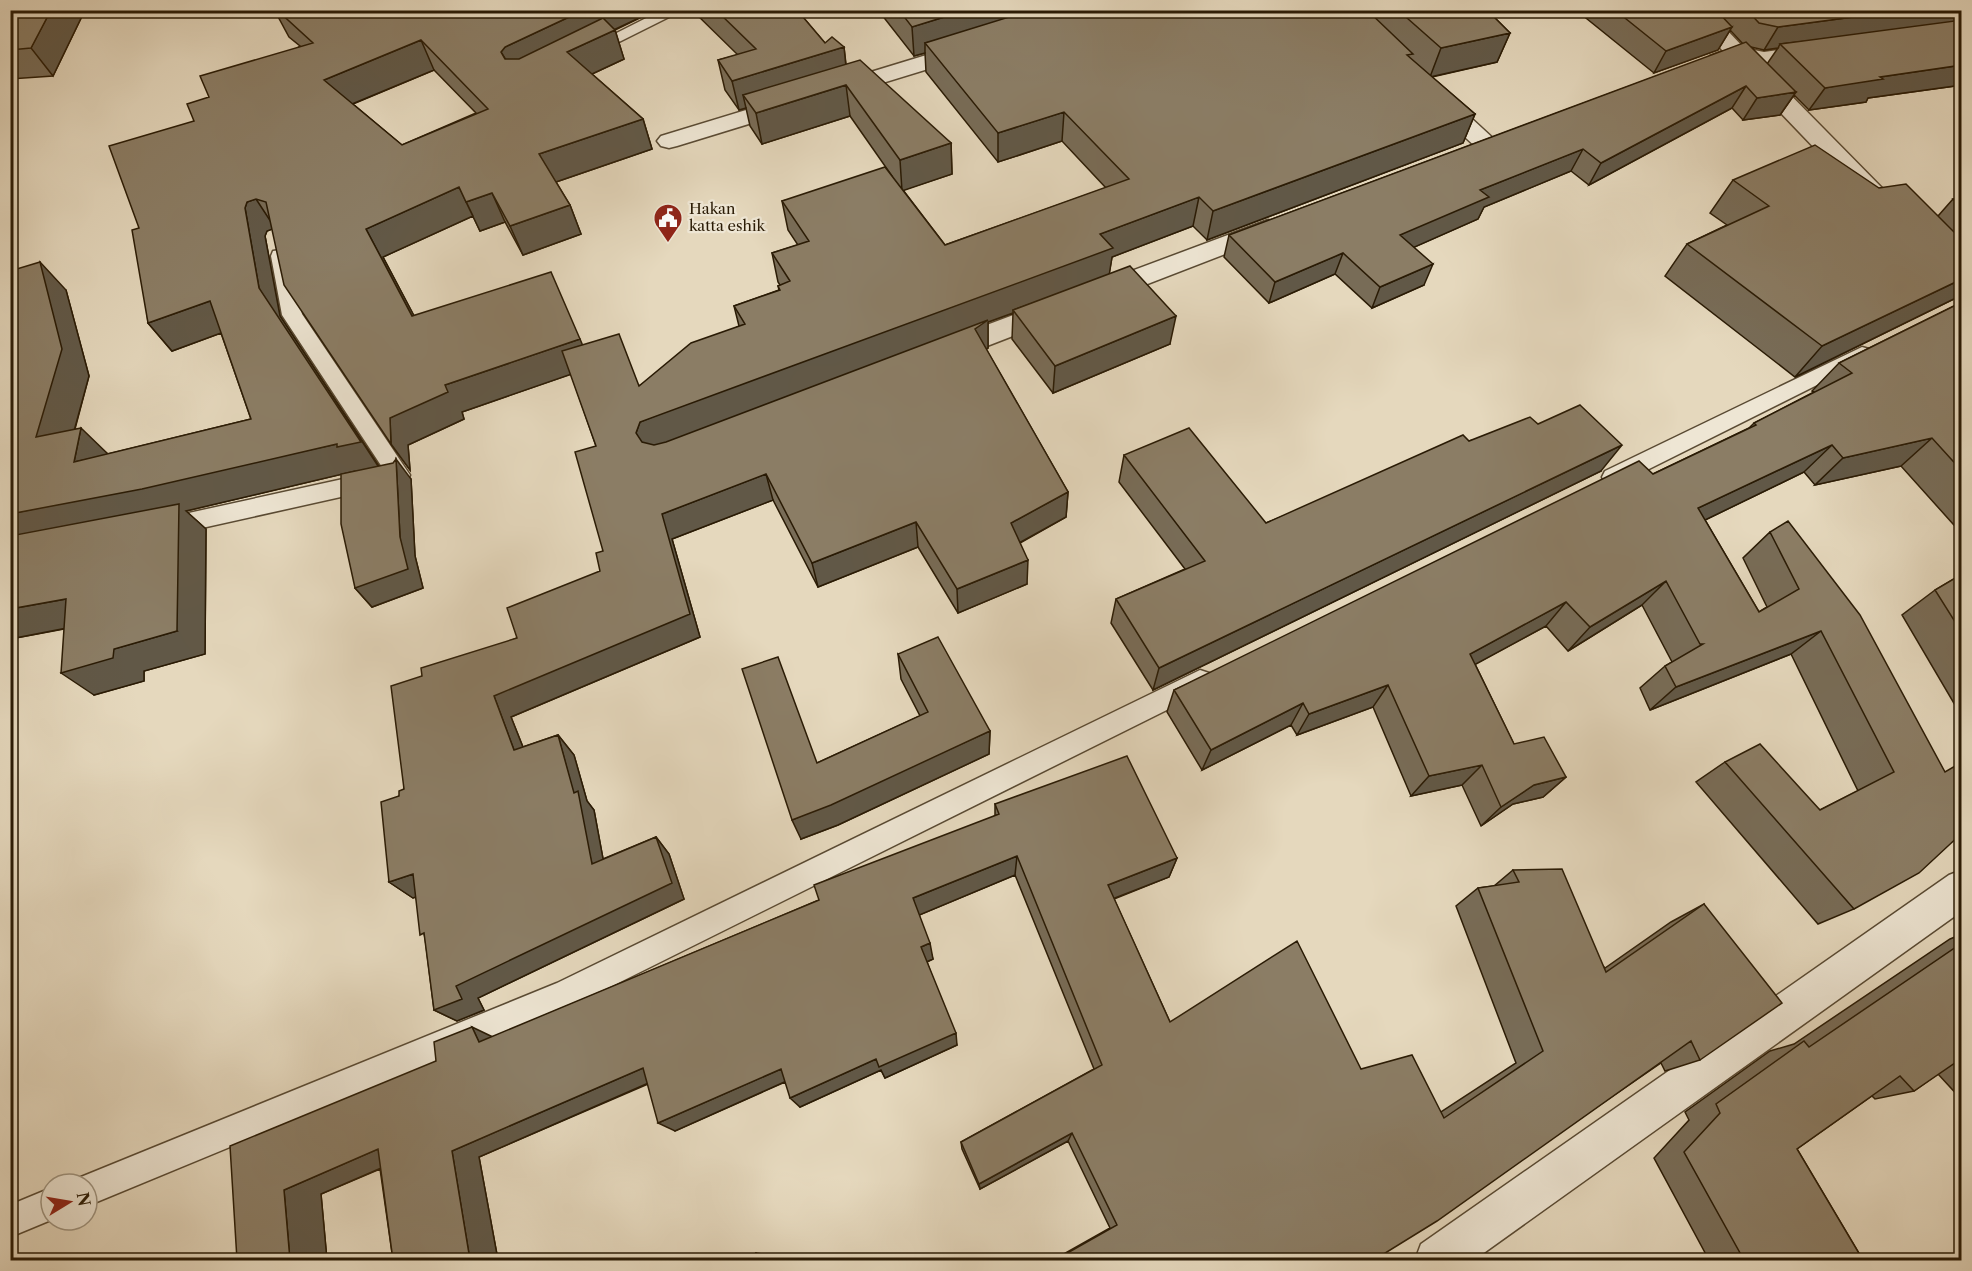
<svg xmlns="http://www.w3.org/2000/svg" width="1972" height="1271" viewBox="0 0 1972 1271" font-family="'Libre Caslon Text',serif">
<rect width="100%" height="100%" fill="#e5d8bd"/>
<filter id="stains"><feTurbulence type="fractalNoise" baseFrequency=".00333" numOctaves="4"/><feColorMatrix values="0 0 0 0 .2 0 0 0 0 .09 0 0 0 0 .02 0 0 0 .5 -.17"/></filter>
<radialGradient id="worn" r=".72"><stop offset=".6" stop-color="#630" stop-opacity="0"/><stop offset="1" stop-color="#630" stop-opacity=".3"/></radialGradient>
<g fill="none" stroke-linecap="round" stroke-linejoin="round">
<g stroke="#594a33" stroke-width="3">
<path id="service" d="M 662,10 L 683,10 L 595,54 L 589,56 L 581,51 Z
M 280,250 L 287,251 L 289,256 L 302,314 L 410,475 L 407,481 L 399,484 L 166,536 L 158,533 L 155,527 L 158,521 L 166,518 L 384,470 L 282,315 L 271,256 L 273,251 Z
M 1862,347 L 1869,349 L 1872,354 L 1869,359 L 1621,483 L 1613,486 L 1605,483 L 1602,477 L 1605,471 Z
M 1200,670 L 1209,673 L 1212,681 L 1209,689 L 576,1004 L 87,1206 L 87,1184 L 74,1184 L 76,1179 L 557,983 Z
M 51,1188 L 51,1220 L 10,1237 L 10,1205 Z"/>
</g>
<g stroke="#594a33" stroke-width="3">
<path id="minor" d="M 1685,10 L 1708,10 L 1744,48 L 1764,52 L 1814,45 L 1822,47 L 1825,52 L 1822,57 L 1761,65 L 1888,194 L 1891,200 L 1888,206 L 1879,208 L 1870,206 L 1733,63 L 1718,68 L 1710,66 L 1707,61 L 1710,56 L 1723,51 Z
M 969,42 L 977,44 L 980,49 L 977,54 L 677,146 L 669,148 L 661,146 L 657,141 L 661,136 Z
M 1436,91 L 1444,93 L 1495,140 L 1499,145 L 1495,150 L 1487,152 L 1479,150 L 1428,103 L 1424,98 L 1428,93 Z
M 1268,220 L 1277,222 L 1281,228 L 1277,234 L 956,358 L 946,361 L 936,358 L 932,351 L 936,344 Z
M 1962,870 L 1962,911 L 1474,1260 L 1415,1260 L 1421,1244 L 1949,875 Z"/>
</g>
<use href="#service" fill="#eee6d4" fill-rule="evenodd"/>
<use href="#minor" fill="#eee6d4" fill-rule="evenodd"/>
</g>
<path fill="#786c57" stroke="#2a1b05" stroke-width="1.5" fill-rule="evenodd" d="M 10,10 L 85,10 L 53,76 L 10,79 Z
M 274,10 L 656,10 L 615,30 L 624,59 L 592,74 L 643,119 L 652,149 L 556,182 L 570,205 L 581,234 L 523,255 L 505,222 L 480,231 L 473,216 L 383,257 L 414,316 L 582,345 L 639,386 L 739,326 L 734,306 L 779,290 L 778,286 L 780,285 L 778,282 L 772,253 L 798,245 L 788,230 L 782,201 L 892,176 L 850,116 L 762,144 L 750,126 L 746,108 L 739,110 L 725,90 L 718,60 L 738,55 L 692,10 L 797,10 L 825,43 L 844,47 L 846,64 L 951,143 L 952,174 L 903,190 L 945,245 L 1106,188 L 1062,141 L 998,162 L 926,72 L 925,53 L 914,56 L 878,10 L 1487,10 L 1510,33 L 1497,62 L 1432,77 L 1475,114 L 1463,143 L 1207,240 L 1193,226 L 1112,257 L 1109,274 L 1170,344 L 1053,393 L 1012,339 L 1013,313 L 988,322 L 988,348 L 986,349 L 1068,492 L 1066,517 L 1020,543 L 1027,584 L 958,613 L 918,547 L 818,587 L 773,500 L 672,539 L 700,637 L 511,717 L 523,747 L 558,735 L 574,755 L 587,801 L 594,810 L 603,859 L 656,837 L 669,854 L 684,899 L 478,998 L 484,1010 L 457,1021 L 434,1010 L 425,938 L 416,897 L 413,898 L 389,882 L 399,796 L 404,789 L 422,676 L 517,638 L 600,571 L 603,551 L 596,446 L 571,374 L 462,412 L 464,419 L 408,445 L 410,470 L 391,444 L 272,229 L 267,231 L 265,236 L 280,316 L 379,466 L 411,479 L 415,556 L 423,588 L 372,607 L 355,588 L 355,471 L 186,511 L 206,529 L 205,654 L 144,671 L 144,681 L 94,695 L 64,629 L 10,639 L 10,271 L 66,290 L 89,376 L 75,429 L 108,454 L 251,419 L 221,333 L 172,351 L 148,323 L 139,228 L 194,121 L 300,46 L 289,37 L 276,13 ZM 434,70 L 476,113 L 402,145 L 353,104 Z
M 1576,10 L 1962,10 L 1962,85 L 1868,98 L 1866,102 L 1809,110 L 1794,95 L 1780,115 L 1743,120 L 1732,108 L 1589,185 L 1571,171 L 1484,207 L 1478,219 L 1414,247 L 1424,285 L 1372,308 L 1335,274 L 1269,303 L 1224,257 L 1229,235 L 1743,44 L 1730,30 L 1718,50 L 1654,73 ZM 1751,47 L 1764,50 L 1778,48 L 1767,64 Z
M 1733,180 L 1879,188 L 1938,216 L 1953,199 L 1962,198 L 1962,295 L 1795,377 L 1665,276 L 1687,244 L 1727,225 L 1710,213 Z
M 1962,302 L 1962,534 L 1901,466 L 1815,485 L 1804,472 L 1705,520 L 1759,612 L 1767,607 L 1743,558 L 1770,532 L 1944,771 L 1854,909 L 1818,924 L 1696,782 L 1725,762 L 1820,810 L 1858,791 L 1791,654 L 1650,710 L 1640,688 L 1665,666 L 1672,662 L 1642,605 L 1568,651 L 1546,626 L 1475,664 L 1514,744 L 1566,777 L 1543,797 L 1513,804 L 1481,826 L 1462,785 L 1411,796 L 1373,707 L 1297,735 L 1291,725 L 1202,770 L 1167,712 L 1174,690 L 1653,474 L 1749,428 L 1754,423 L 1814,392 L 1812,391 L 1839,363 Z
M 1538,424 L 1601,471 L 1153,690 L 1111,623 L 1116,599 L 1185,569 L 1119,482 L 1124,455 L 1266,523 L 1469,441 Z
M 1962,574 L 1962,717 L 1902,615 L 1935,590 Z
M 898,654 L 990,731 L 989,754 L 838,825 L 801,839 L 817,763 L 920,716 L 901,679 Z
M 995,804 L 1177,858 L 1169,877 L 1114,899 L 1170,1022 L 1361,1069 L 1441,1112 L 1516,1063 L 1456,906 L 1478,888 L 1494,886 L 1513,870 L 1605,968 L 1671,922 L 1704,904 L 1700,1060 L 1665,1071 L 1661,1063 L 1374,1260 L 1053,1260 L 1110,1228 L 1068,1141 L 980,1189 L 962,1149 L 961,1142 L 1094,1069 L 1015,875 L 919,915 L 933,959 L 927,962 L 957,1045 L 885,1078 L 881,1070 L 800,1107 L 785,1082 L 675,1131 L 648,1084 L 479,1157 L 498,1260 L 393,1260 L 380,1169 L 321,1194 L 327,1260 L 237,1260 L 436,1061 L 819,900 L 995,816 Z
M 1962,934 L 1962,1100 L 1938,1074 L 1914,1091 L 1875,1099 L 1872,1096 L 1797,1149 L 1863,1260 L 1709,1260 L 1654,1158 L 1689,1120 L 1685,1112 L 1770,1051 L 1794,1044 L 1950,939 Z"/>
<path fill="#615847" stroke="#2a1b05" stroke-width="1.5" d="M 51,10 L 85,10 L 53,76 L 31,48 Z
M 584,10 L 656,10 L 516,76 L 501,52 L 505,47 Z
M 967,10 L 1063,10 L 925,43 L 925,53 L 914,56 L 912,27 Z
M 1906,10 L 1962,10 L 1962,24 L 1780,44 L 1778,48 L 1764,50 L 1778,27 Z
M 1732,27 L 1718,50 L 1654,73 L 1666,51 Z
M 615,30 L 624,59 L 577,81 L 567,52 Z
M 1510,33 L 1497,62 L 1430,77 L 1441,48 Z
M 421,40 L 434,70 L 340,109 L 324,80 Z
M 844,47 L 847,77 L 743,95 L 746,108 L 739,110 L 732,81 Z
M 1962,65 L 1962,85 L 1868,98 L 1866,102 L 1809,110 L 1825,88 L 1880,77 Z
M 846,85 L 850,116 L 762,144 L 756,113 Z
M 1746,86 L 1732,108 L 1589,185 L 1601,163 Z
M 1796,92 L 1780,115 L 1743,120 L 1757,98 Z
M 1064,112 L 1062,141 L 998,162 L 998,133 Z
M 1475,114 L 1463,143 L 1207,240 L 1213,211 Z
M 643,119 L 652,149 L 550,184 L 539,154 Z
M 951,143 L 952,174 L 902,191 L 900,160 Z
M 1583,149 L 1571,171 L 1484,207 L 1478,219 L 1392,257 L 1400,235 L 1480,190 Z
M 459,187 L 473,216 L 383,257 L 429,344 L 412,316 L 366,229 Z
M 492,193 L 505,222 L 480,231 L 466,202 Z
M 1199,197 L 1193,226 L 1112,257 L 1109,276 L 1013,310 L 1013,313 L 988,322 L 988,348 L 975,356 L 647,459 L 636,433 L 640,422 L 1100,234 Z
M 256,199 L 275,228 L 267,231 L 265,236 L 280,316 L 380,469 L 357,474 L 355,471 L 186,511 L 206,529 L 205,654 L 144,671 L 144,681 L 94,695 L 61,673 L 114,649 L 177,631 L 10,545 L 10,514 L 337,444 L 259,288 L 245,208 L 247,202 Z
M 570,205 L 581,234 L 523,255 L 510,226 Z
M 1343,253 L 1335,274 L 1269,303 L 1275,282 Z
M 40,262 L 66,290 L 89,376 L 65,464 L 36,437 Z
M 1433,264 L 1424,285 L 1372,308 L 1380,287 Z
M 1962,279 L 1962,295 L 1795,377 L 1822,346 Z
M 210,301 L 232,329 L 172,351 L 148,323 Z
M 1176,316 L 1170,344 L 1053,393 L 1055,366 Z
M 580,339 L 592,367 L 462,412 L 464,419 L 408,445 L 410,470 L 391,444 L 390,418 L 445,385 Z
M 81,428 L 109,455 L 74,462 Z
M 1932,438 L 1901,466 L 1815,485 L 1843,458 Z
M 1622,445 L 1601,471 L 1153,690 L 1159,668 Z
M 1832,445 L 1804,472 L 1674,535 L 1698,508 Z
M 396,459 L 411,479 L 415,556 L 423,588 L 372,607 L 355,588 L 400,537 Z
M 766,474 L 773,500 L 672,539 L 700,637 L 511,717 L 532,770 L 514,750 L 494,696 L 662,514 Z
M 1068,492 L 1066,517 L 1010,548 L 1011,523 Z
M 916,522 L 918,547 L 818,587 L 812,563 Z
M 1028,560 L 1027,584 L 958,613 L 957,589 Z
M 1666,581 L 1642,605 L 1568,651 L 1590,627 Z
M 66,599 L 98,622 L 10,639 L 10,609 Z
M 1566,602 L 1546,626 L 1452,677 L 1470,654 Z
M 1821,631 L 1791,654 L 1650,710 L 1676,687 Z
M 1388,685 L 1373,707 L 1297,735 L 1309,714 Z
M 1303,703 L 1291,725 L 1202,770 L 1211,750 Z
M 990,731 L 989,754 L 838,825 L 801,839 L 792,820 Z
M 558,735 L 574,755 L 587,801 L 594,810 L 607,880 L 592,864 Z
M 1482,765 L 1462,785 L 1411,796 L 1429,776 Z
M 1566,777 L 1543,797 L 1513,804 L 1481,826 L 1501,807 L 1534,785 Z
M 656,837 L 669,854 L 684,899 L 478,998 L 484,1010 L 457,1021 L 434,1010 L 456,986 Z
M 1017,856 L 1015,875 L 917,916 L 913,898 Z
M 1177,858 L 1169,877 L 1102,903 L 1108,885 Z
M 413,874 L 436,890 L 413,898 L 389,882 Z
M 930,943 L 933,959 L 924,963 L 921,947 Z
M 472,1027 L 497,1039 L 479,1042 Z
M 956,1033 L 957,1045 L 885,1078 L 881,1070 L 800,1107 L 790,1098 L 876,1059 Z
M 643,1068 L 660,1078 L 479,1157 L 498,1260 L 470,1260 L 452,1151 Z
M 781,1069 L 791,1079 L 675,1131 L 658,1123 Z
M 1072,1133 L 1068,1141 L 980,1189 L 979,1184 Z
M 378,1149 L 409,1156 L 321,1194 L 327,1260 L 290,1260 L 284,1190 Z
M 756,1253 L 768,1255 L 770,1260 L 758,1260 Z"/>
<path fill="#8b7d65" stroke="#2a1b05" stroke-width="1.5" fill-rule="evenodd" d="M 10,10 L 51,10 L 31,48 L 10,50 Z
M 277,10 L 584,10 L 505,47 L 501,52 L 505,59 L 519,59 L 603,18 L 615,30 L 567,52 L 643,119 L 539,154 L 570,205 L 510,226 L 492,193 L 466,202 L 459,187 L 366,229 L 412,316 L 551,272 L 580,339 L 445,385 L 448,392 L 390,418 L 391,444 L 284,285 L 266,202 L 256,199 L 247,202 L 245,208 L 259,288 L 361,442 L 337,447 L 337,444 L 142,489 L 10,514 L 10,271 L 40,262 L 62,349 L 36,437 L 81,428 L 74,462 L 251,419 L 210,301 L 148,323 L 132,230 L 139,228 L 109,146 L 194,121 L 187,104 L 209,97 L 200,76 L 313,43 ZM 421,40 L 488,109 L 402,145 L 324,80 Z
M 716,10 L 797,10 L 825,43 L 832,37 L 844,47 L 732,81 L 718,60 L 756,49 Z
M 899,10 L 967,10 L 912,27 Z
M 1032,10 L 1367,10 L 1413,54 L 1407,55 L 1475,114 L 1213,211 L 1199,197 L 1100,234 L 1113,248 L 640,422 L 636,433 L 642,442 L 654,445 L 666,442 L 988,320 L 975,329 L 1068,492 L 1011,523 L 1028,560 L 957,589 L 916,522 L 812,563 L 766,474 L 662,514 L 690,614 L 494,696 L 514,750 L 558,735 L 574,793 L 578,791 L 592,864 L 656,837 L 672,883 L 456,986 L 462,999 L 434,1010 L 424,933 L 420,935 L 413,874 L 389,882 L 381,802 L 399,796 L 399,791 L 404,789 L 391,686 L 422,676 L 421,668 L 517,638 L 507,608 L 600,571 L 596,553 L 603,551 L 575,452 L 596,446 L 562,351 L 619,334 L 639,386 L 691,343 L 745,324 L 734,306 L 780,290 L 778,286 L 790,281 L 772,253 L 809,241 L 782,201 L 885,167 L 945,245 L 1129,179 L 1064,112 L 998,133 L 925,43 Z
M 1398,10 L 1487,10 L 1510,33 L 1441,48 Z
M 1615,10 L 1716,10 L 1732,27 L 1666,51 Z
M 1747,10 L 1906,10 L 1778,27 L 1759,23 Z
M 1962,20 L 1962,65 L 1880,77 L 1883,79 L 1825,88 L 1780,44 Z
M 1746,42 L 1796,92 L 1757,98 L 1746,86 L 1601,163 L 1583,149 L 1480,190 L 1489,197 L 1400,235 L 1433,264 L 1380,287 L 1343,253 L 1275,282 L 1229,235 Z
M 860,60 L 951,143 L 900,160 L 846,85 L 756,113 L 743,95 Z
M 1815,145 L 1879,188 L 1906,184 L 1962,240 L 1962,279 L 1822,346 L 1687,244 L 1769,206 L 1733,180 Z
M 1962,198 L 1962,207 L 1953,199 Z
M 1130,266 L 1176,316 L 1055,366 L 1013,310 Z
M 1962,302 L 1962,471 L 1932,438 L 1843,458 L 1832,445 L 1698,508 L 1759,612 L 1799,589 L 1770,532 L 1788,521 L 1860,615 L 1945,772 L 1962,762 L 1962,833 L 1919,873 L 1854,909 L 1725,762 L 1760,744 L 1820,810 L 1894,772 L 1821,631 L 1676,687 L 1665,666 L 1703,644 L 1700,644 L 1666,581 L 1590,627 L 1566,602 L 1470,654 L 1514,744 L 1544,737 L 1566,777 L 1534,785 L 1501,807 L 1482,765 L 1429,776 L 1388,685 L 1309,714 L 1303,703 L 1211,750 L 1174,690 L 1639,461 L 1653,474 L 1756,425 L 1754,423 L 1852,373 L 1839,363 Z
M 1580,405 L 1622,445 L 1159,668 L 1116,599 L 1205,561 L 1124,455 L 1189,428 L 1266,523 L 1463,435 L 1469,441 L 1530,417 L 1538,424 Z
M 396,459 L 400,537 L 408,569 L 355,588 L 341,524 L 341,474 L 393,463 Z
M 179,504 L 177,631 L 114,649 L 113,658 L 61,673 L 66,599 L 10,609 L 10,536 Z
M 1962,574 L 1962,633 L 1935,590 Z
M 938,637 L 990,731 L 831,805 L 792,820 L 742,669 L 778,657 L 817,763 L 928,712 L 898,654 Z
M 1127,756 L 1177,858 L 1108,885 L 1170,1022 L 1297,941 L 1361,1069 L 1412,1055 L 1444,1118 L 1543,1051 L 1478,888 L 1519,882 L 1513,870 L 1562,869 L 1606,972 L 1704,904 L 1782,1003 L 1700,1060 L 1691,1041 L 1437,1221 L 1374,1260 L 1055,1260 L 1117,1225 L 1072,1133 L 979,1184 L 961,1142 L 1102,1065 L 1017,856 L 913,898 L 930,943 L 921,947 L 956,1033 L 879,1067 L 876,1059 L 790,1098 L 781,1069 L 658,1123 L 643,1068 L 452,1151 L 470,1260 L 393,1260 L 378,1149 L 284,1190 L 290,1260 L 237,1260 L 230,1146 L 436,1061 L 434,1042 L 472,1027 L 479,1042 L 819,900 L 814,885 L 999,814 L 995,804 Z
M 1962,943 L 1962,1058 L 1914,1091 L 1900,1076 L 1797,1149 L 1863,1260 L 1744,1260 L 1684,1152 L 1720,1113 L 1716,1104 L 1804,1041 L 1809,1047 Z
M 756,1253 L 758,1260 L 742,1260 Z"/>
<defs>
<g id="civic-pin" transform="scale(1.5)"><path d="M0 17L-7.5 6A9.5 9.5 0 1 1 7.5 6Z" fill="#8f2418" stroke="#eee6d4"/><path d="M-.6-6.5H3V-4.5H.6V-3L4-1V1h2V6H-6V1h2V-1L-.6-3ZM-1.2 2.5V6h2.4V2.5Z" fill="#fff"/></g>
</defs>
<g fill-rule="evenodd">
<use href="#civic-pin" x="668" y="218"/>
</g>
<g text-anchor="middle" stroke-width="4.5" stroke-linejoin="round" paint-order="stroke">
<g font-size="15" fill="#2a1b05" stroke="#eee6d4" text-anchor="start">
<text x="689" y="214">Hakan<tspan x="689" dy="17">katta eshik</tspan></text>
</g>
</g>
<rect width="1972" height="1271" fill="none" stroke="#e5d8bd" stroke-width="36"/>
<rect x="12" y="12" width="1948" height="1247" fill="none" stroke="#2a1b05" stroke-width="3"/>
<rect x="18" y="18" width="1936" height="1235" fill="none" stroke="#2a1b05" stroke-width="1.5"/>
<g transform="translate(69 1202) rotate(79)"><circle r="28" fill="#eee6d4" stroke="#a09581" stroke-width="1.5"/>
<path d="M0-4.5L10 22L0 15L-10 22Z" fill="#8f2418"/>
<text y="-9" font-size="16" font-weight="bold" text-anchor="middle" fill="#2a1b05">N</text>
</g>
<rect width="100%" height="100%" filter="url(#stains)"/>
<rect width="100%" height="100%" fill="url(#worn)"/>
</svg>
